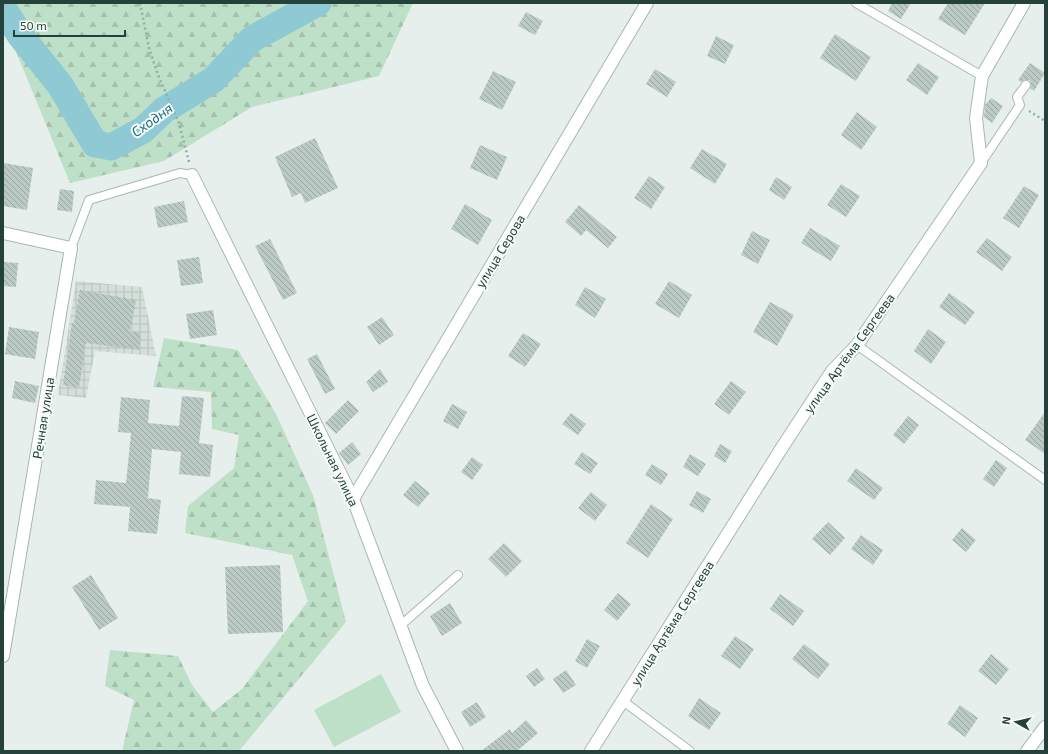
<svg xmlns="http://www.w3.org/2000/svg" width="1048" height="754" viewBox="0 0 1048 754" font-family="'Exo 2',sans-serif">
<defs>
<pattern id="industrial-grid" width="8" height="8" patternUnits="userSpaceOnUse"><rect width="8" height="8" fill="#d4dfda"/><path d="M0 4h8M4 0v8" fill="none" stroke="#b6c1bc"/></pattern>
<pattern id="forest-firs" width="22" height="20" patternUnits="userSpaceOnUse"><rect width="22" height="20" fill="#bfe0c8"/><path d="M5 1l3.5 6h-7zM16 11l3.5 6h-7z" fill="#a4c1ad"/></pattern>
<pattern id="building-back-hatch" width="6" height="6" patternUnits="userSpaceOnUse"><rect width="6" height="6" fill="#bbcac4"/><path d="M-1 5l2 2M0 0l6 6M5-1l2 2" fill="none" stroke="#98a6a0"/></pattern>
</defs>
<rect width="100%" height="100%" fill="#e6efeb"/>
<path fill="url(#industrial-grid)" d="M 76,281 L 142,287 L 156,356 L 95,351 L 86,398 L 58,395 Z"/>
<path fill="#bfe0c8" d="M 381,674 L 401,712 L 334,747 L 314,710 Z"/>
<path fill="url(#forest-firs)" d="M 3,3 L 413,3 L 379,76 L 252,107 L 164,161 L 70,183 L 3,20 Z
M 164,338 L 238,350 L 276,414 L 313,495 L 346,622 L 239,751 L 122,751 L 134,700 L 105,686 L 110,650 L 178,656 L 192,685 L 213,712 L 242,689 L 308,601 L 292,555 L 185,533 L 188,506 L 234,468 L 239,435 L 212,429 L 211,392 L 153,387 Z"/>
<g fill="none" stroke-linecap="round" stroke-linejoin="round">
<path stroke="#8ec9d4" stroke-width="27" d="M 3,8 L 20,35 L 60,85 L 95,144 L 111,147 L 143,130 L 164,110 L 213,80 L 252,39 L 318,3"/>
</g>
<path fill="url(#building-back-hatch)" d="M 892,3 L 911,3 L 901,19 L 888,11 Z
M 948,3 L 985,3 L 965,35 L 938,19 Z
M 526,12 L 543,21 L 535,35 L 518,26 Z
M 835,34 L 871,57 L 856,81 L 820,58 Z
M 716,36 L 734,45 L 725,64 L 707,56 Z
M 918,63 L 939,77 L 927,95 L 906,80 Z
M 1030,63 L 1045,73 L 1034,91 L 1030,88 L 1031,83 L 1029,80 L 1024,80 L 1021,82 L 1018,80 Z
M 655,69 L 676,82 L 667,97 L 646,84 Z
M 493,71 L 516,82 L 502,110 L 479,99 Z
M 991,98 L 1003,106 L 992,123 L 984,117 L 985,105 Z
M 857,112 L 877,127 L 861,150 L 841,135 Z
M 315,138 L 338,188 L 305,203 L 301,193 L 292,197 L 275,157 Z
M 480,145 L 507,157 L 497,180 L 470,168 Z
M 702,149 L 727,164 L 715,184 L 690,168 Z
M 3,163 L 33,168 L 27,210 L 3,206 Z
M 649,176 L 665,187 L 651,209 L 634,198 Z
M 776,177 L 792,187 L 784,200 L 769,190 Z
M 841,184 L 860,196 L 846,217 L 827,205 Z
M 1024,186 L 1039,195 L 1019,228 L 1003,218 Z
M 60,189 L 74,191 L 72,212 L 57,210 Z
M 184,201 L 188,222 L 158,228 L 154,207 Z
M 465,204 L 492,220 L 478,245 L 451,229 Z
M 579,205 L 617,237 L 608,248 L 586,230 L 581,236 L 565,222 Z
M 810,228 L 840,246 L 831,261 L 801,243 Z
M 752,231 L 770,240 L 758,264 L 741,255 Z
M 987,238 L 1012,257 L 1002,271 L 976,252 Z
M 270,239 L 297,293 L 283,300 L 255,246 Z
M 199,257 L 203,283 L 181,286 L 177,260 Z
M 3,262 L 18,263 L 16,287 L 3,286 Z
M 669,281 L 692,295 L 679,318 L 655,304 Z
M 585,287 L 606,299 L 595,318 L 575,305 Z
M 80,290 L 136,300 L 130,331 L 141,333 L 139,350 L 86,343 L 79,388 L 63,385 L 72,323 L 74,323 Z
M 949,293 L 975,312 L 965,325 L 939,307 Z
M 770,302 L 794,315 L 777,346 L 753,332 Z
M 213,310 L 217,335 L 190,339 L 186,314 Z
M 382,317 L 394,335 L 379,345 L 367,327 Z
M 9,327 L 39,332 L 35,359 L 5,354 Z
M 928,329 L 946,342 L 931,364 L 914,351 Z
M 523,333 L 541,344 L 525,367 L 508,356 Z
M 317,354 L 335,389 L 325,394 L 307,359 Z
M 380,369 L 388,382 L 373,392 L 366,382 Z
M 15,381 L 39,386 L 35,403 L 12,398 Z
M 731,381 L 746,392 L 729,415 L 714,404 Z
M 182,396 L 204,398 L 199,443 L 213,445 L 210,477 L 179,474 L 181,452 L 152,449 L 148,498 L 161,500 L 157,534 L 128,531 L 130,507 L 94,504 L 96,480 L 126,483 L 131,433 L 118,432 L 121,397 L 150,400 L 148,423 L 179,426 Z
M 348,400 L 359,411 L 336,434 L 325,423 Z
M 452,404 L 467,412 L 458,429 L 443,421 Z
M 1045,412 L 1045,454 L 1025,440 Z
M 571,413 L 586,424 L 578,435 L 562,424 Z
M 908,416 L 919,425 L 904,444 L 893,435 Z
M 352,442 L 361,454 L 348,465 L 339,453 Z
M 720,444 L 732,451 L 725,463 L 714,456 Z
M 582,452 L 598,463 L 590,474 L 574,464 Z
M 690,454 L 706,464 L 698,476 L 683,467 Z
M 472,457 L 483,465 L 472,480 L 461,472 Z
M 996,460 L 1007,468 L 994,487 L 983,479 Z
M 652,464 L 668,474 L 661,485 L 645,475 Z
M 856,468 L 883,488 L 874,500 L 847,481 Z
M 415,481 L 430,493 L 418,507 L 403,495 Z
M 697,491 L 711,499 L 703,513 L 689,505 Z
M 591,492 L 607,505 L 595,521 L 578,508 Z
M 651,504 L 673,519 L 648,558 L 626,543 Z
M 828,522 L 845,538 L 830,555 L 812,539 Z
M 962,528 L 976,540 L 966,552 L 952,540 Z
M 861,535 L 883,550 L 873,565 L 851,549 Z
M 504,543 L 522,561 L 506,577 L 488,559 Z
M 280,565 L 283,632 L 228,634 L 225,567 Z
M 91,575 L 118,618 L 99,630 L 72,587 Z
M 618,593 L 631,604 L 617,621 L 604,610 Z
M 780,594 L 804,611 L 793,626 L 770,609 Z
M 450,603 L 462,623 L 442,636 L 430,616 Z
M 735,636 L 754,649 L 740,669 L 721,656 Z
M 587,639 L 600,646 L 587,668 L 575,661 Z
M 804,644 L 830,664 L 818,679 L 792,659 Z
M 991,654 L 1009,669 L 996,685 L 978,671 Z
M 537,668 L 545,679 L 534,687 L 526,676 Z
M 566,670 L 576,685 L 563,693 L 553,679 Z
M 699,698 L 721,713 L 709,730 L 688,716 Z
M 477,702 L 486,717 L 470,727 L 461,712 Z
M 960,705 L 978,718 L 965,737 L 947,724 Z
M 526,720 L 538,733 L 517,751 L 481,751 L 510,729 L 512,733 Z"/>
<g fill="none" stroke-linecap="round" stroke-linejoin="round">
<g stroke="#a8b8b2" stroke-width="10">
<path id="lane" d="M 856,3 L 982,76
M 981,163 L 1020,105 L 1017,97 L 1026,85
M 71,248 L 89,200 L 180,173 L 192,175
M 857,345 L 1045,480
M 400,626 L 458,575
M 623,701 L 690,751"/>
</g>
<g stroke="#a8b8b2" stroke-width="14">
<path id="street" d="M 192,175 L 353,499 L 423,686 L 457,751
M 3,233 L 71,248 L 3,656
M 353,499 L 647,3
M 591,751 L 783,446 L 832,371 L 857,345 L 981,163 L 976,118 L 982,76 L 1024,3
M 1027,751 L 1045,727"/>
</g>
<path stroke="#86b3a5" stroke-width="2.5" stroke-dasharray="2 3" stroke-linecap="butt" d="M 140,3 L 149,48 L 158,75 L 179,123 L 189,162
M 1029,111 L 1045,121"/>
<use href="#lane" stroke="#fff" stroke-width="8"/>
<use href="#street" stroke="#fff" stroke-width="12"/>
</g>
<g text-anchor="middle" stroke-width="4" stroke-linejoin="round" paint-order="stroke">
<g font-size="13" fill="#24423a" stroke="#f7fbf9">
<text transform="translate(500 251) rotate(-59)" y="5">улица Серова</text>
<text transform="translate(849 353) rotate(-54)" y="5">улица Артёма Сергеева</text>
<text transform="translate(43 418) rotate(-81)" y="5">Речная улица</text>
<text transform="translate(333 460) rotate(64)" y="5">Школьная улица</text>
<text transform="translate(672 623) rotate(-58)" y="5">улица Артёма Сергеева</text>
</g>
<g font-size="14" font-style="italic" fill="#1c6f80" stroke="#f7fbf9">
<text transform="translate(152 120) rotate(-36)" y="5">Сходня</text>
</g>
</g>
<rect width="1048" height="754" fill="none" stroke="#24423a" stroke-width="8"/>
<g transform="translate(1016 722) rotate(278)" stroke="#f7fbf9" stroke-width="3" paint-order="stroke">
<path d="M0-3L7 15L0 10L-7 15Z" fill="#24423a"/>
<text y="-6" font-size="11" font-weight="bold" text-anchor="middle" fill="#24423a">N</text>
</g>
<path d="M14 30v6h111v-6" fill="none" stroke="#24423a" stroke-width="2"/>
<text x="20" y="30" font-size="12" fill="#24423a" stroke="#f7fbf9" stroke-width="3" paint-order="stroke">50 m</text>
</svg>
